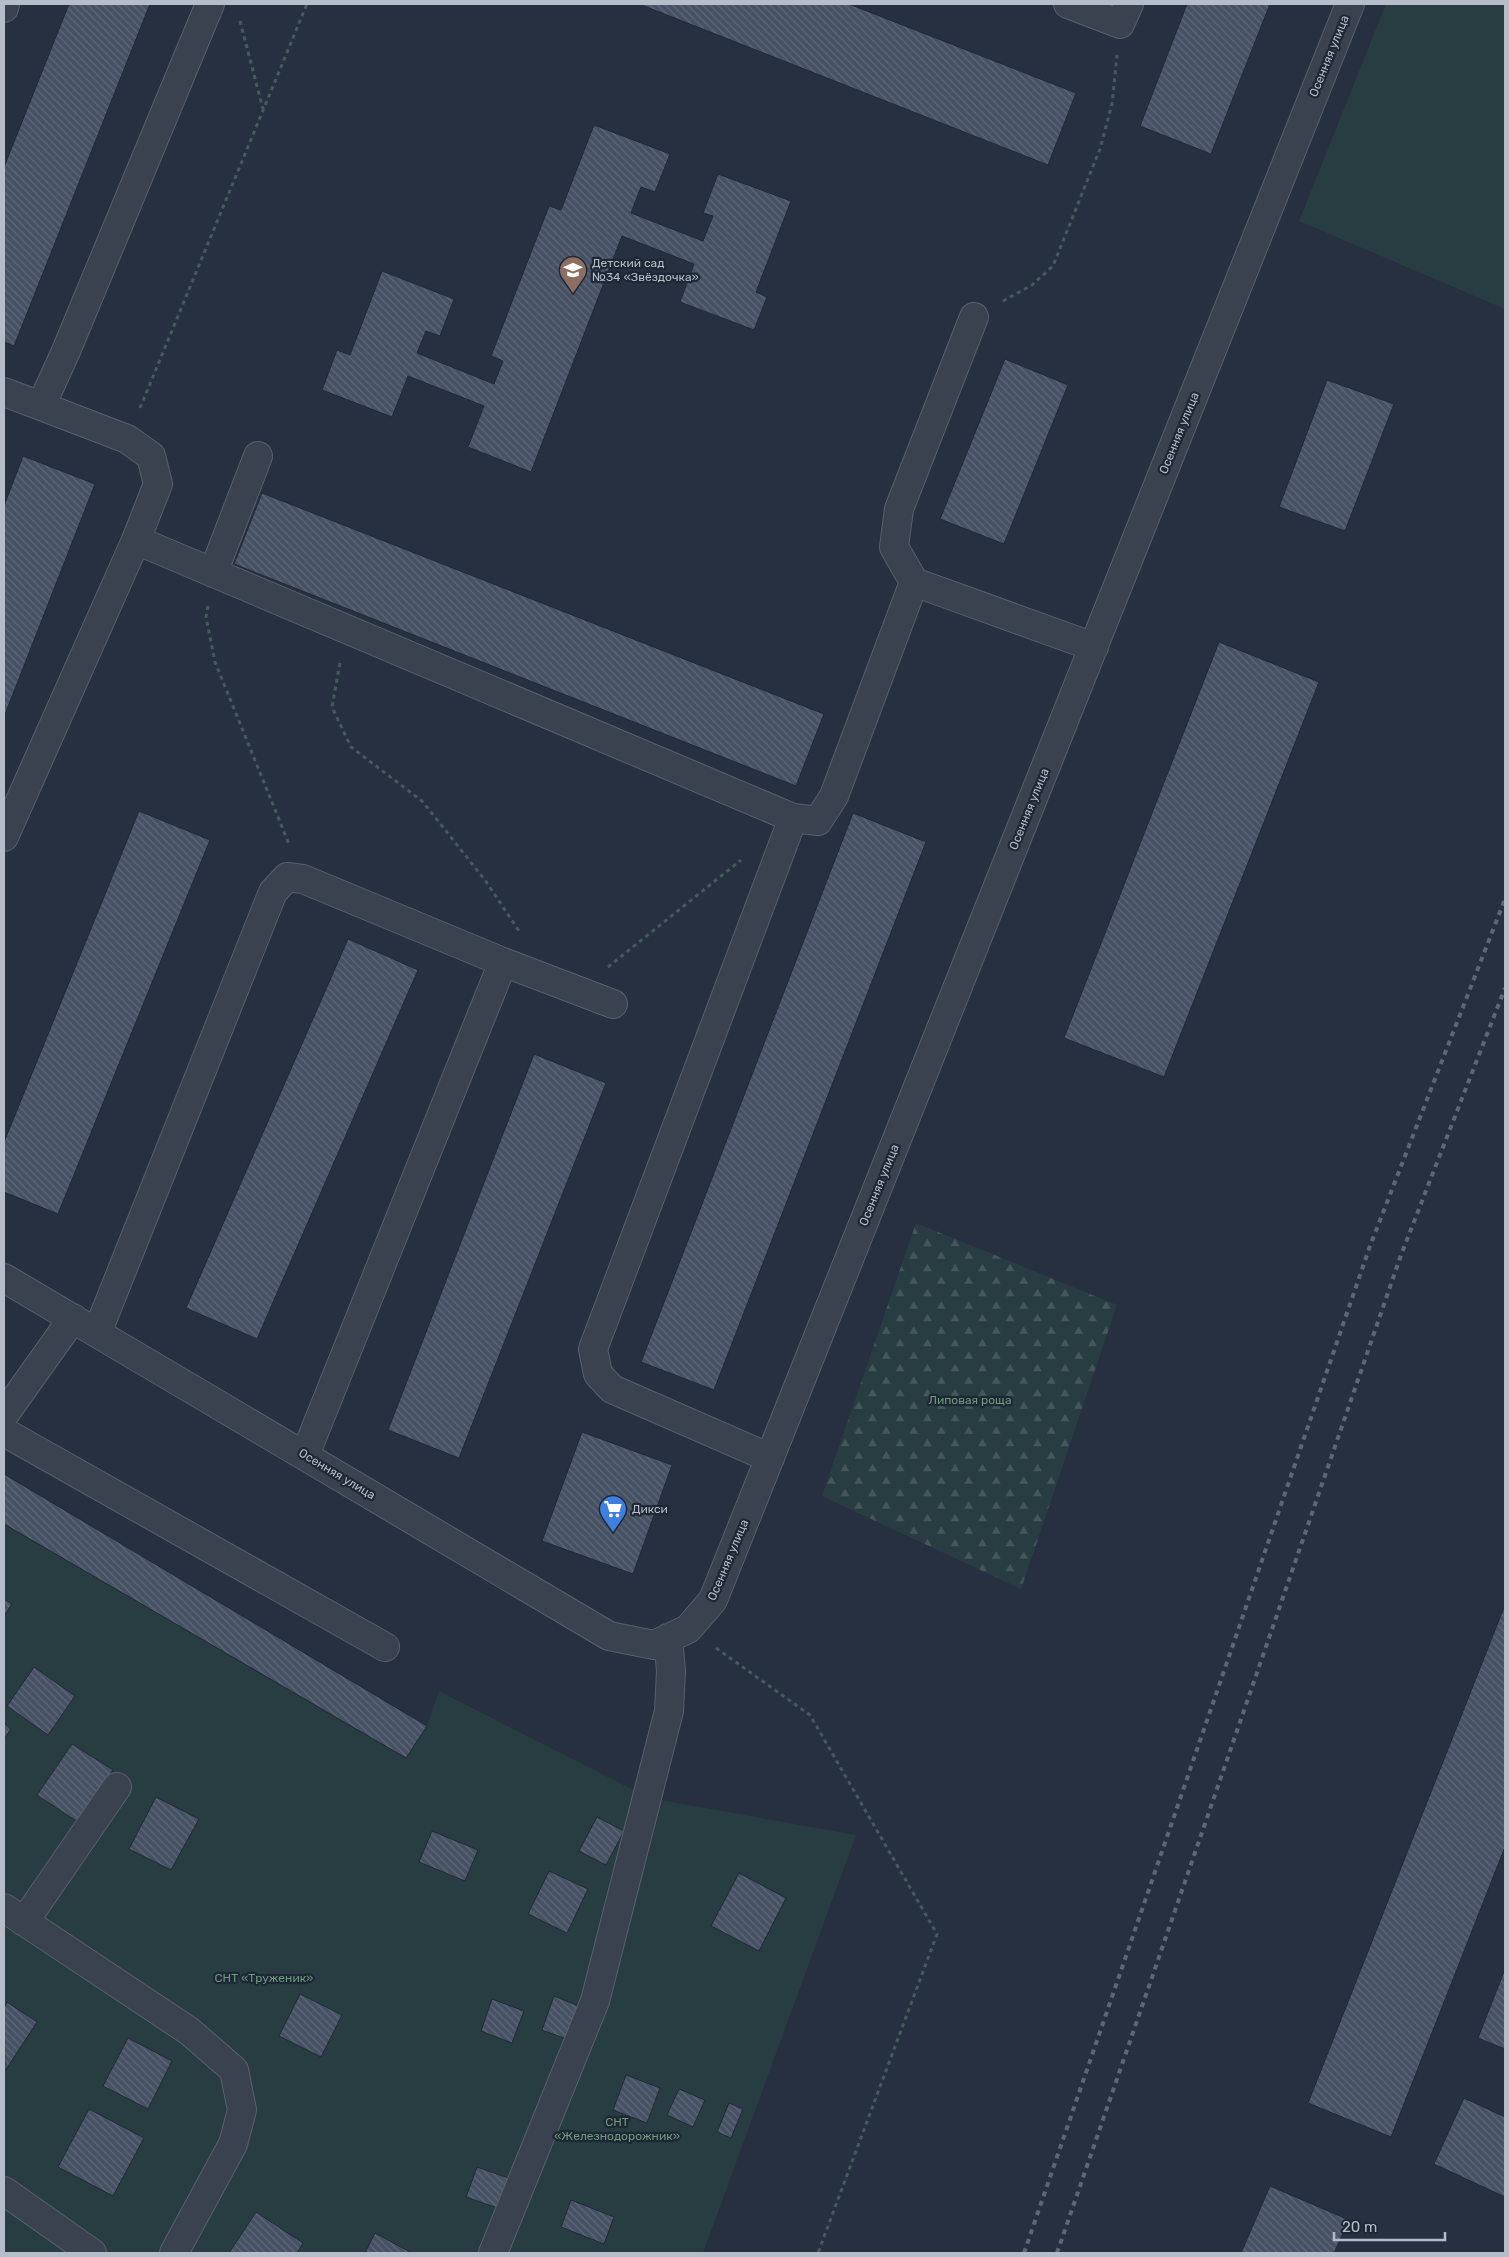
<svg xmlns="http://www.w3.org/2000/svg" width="1509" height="2257" viewBox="0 0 1509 2257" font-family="Rubik,sans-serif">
<defs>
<pattern id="forest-firs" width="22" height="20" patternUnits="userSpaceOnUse" patternTransform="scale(1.25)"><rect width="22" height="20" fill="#283d41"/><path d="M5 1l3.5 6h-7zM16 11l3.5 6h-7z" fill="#45575b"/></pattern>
<pattern id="building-back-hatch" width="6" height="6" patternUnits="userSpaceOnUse" patternTransform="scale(1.25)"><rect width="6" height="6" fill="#475164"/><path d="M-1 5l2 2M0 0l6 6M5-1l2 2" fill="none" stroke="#5f6879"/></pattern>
</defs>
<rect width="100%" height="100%" fill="#263040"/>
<path fill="#283d41" d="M 1386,4 L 1505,4 L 1505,309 L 1299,221 Z
M 4,1524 L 405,1758 L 427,1726 L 439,1691 L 649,1798 L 856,1835 L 703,2253 L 4,2253 Z"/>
<path fill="url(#forest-firs)" d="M 916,1223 L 1117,1305 L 1021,1589 L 822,1496 Z"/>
<path fill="url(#building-back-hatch)" stroke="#212937" d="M 69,4 L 150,4 L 14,346 L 4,342 L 4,167 Z
M 639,4 L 849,4 L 1076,93 L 1048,165 Z
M 1187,4 L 1270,4 L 1211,154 L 1140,126 Z
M 594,125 L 670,154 L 655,192 L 641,187 L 631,213 L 703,241 L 713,216 L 703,213 L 718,174 L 791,201 L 756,292 L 767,297 L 754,330 L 680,302 L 694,264 L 622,236 L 531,472 L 468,447 L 484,406 L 408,376 L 392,417 L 322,390 L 337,350 L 350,355 L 382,271 L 454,299 L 440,336 L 426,331 L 417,353 L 494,384 L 503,361 L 491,356 L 549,206 L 561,210 Z
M 1005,359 L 1068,385 L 1004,544 L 940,519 Z
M 1327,380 L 1394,404 L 1345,531 L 1279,507 Z
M 23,456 L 95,484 L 4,717 L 4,506 Z
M 262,493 L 824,714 L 796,786 L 234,564 Z
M 1219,642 L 1319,682 L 1164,1077 L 1064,1038 Z
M 139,811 L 210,840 L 58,1214 L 4,1192 L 4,1142 Z
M 853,813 L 926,842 L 714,1390 L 641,1362 Z
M 348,939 L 418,970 L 257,1339 L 186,1308 Z
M 534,1054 L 606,1083 L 459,1458 L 388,1430 Z
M 582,1432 L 672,1465 L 633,1574 L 542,1541 Z
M 4,1474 L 427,1726 L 406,1758 L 4,1524 Z
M 4,1599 L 12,1604 L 4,1616 Z
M 1505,1605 L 1505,1847 L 1391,2137 L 1308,2103 Z
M 34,1667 L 75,1696 L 48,1735 L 7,1706 Z
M 4,1723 L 11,1729 L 4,1739 Z
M 72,1744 L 113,1770 L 78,1822 L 37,1795 Z
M 156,1797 L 199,1819 L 171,1870 L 129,1849 Z
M 597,1817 L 624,1831 L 606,1865 L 579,1851 Z
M 432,1831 L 478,1850 L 465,1881 L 419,1862 Z
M 549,1871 L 588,1889 L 567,1933 L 528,1914 Z
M 739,1873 L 786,1898 L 759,1951 L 711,1926 Z
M 1505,1969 L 1505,2049 L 1478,2038 Z
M 300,1994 L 342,2015 L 321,2057 L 279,2036 Z
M 554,1996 L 581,2007 L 569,2040 L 542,2030 Z
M 492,1999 L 524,2011 L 512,2043 L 481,2031 Z
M 7,2002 L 37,2022 L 5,2071 L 4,2008 Z
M 128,2038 L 172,2061 L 148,2109 L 103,2086 Z
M 626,2075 L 660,2088 L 647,2123 L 613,2110 Z
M 679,2089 L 705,2100 L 693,2127 L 667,2115 Z
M 1464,2098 L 1505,2117 L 1505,2197 L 1434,2164 Z
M 729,2103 L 743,2109 L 731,2138 L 717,2132 Z
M 89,2109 L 144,2138 L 113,2196 L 58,2167 Z
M 477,2167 L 514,2180 L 503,2210 L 466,2197 Z
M 1270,2186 L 1349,2220 L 1334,2253 L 1241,2253 Z
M 571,2200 L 614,2217 L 604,2244 L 561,2227 Z
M 256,2212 L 303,2243 L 297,2253 L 229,2253 Z
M 375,2233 L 410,2252 L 410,2253 L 365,2253 Z"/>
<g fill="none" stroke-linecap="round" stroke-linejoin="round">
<g stroke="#58606d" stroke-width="30">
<path id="minor" d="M 1068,4 L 1120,24 L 1129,4
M 4,8 L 5,4
M 4,392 L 41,406 L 66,351 L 210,4
M 41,406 L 127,439 L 151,456 L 158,484 L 136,540
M 213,573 L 258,456
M 914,582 L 894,547 L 899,509 L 974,317
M 4,837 L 136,540 L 793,818 L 818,821 L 834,796 L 914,582 L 1094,647
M 503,962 L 613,1004
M 4,1278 L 609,1636 L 654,1645 L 688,1629 L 713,1600 L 1350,4
M 97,1333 L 273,892 L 287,877 L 303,879 L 503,962 L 305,1455
M 4,1415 L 73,1318
M 4,1432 L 385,1647
M 770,1458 L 612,1389 L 598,1374 L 593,1349 L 793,818
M 4,1908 L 189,2031 L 234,2070 L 242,2110 L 233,2144 L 174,2253
M 24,1922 L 117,1787
M 4,2191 L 92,2253
M 493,2253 L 595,2001 L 669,1711 L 671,1671 L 668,1638"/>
</g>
<path stroke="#465a5e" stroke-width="3" stroke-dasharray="4 4" stroke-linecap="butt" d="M 240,21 L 263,109
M 1003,301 L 1032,285 L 1053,266 L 1100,149 L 1112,104 L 1117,55
M 140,408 L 307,4
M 208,606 L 206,617 L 215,662 L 289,844
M 340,663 L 332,707 L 351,747 L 422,801 L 485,880 L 519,931
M 608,967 L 741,860
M 716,1648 L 810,1715 L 937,1934 L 818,2253"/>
<use href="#minor" stroke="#3a4250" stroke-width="28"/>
<path stroke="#5c6677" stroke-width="4" stroke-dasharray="5 5" stroke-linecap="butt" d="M 1024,2253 L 1370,1246 L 1505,899
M 1057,2253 L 1401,1255 L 1505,988"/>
</g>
<defs>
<g id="school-pin" transform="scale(1.4375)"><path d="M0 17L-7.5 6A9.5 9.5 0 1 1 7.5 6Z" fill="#8d6e63" stroke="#1e2735"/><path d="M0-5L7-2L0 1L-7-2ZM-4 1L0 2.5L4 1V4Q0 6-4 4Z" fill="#fff"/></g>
<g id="supermarket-pin" transform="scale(1.4375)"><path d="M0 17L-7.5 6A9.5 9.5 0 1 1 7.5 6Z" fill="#3f7fe0" stroke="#1e2735"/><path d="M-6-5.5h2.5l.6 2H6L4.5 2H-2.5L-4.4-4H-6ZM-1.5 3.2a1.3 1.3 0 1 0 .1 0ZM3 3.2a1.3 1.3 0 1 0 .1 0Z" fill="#fff"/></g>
</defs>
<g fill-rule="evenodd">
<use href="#school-pin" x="573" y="270"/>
<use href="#supermarket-pin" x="613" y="1509"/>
</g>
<g text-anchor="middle" stroke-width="4.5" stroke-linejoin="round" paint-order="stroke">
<g font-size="12" fill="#b6bdca" stroke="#1e2735">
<text transform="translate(1329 56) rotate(-68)" y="4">Осенняя улица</text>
<text transform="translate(1179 433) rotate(-68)" y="4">Осенняя улица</text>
<text transform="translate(1029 809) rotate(-68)" y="4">Осенняя улица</text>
<text transform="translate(879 1185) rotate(-68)" y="4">Осенняя улица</text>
<text transform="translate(337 1474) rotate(31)" y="4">Осенняя улица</text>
<text transform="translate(728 1560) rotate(-67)" y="4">Осенняя улица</text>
</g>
<g font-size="12" fill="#b6bdca" stroke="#1e2735" text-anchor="start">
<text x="592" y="267">Детский сад<tspan x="592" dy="14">№34 «Звёздочка»</tspan></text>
<text x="632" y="1513">Дикси</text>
</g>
<g font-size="12" fill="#6e9b7a" stroke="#1e2735">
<text x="970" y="1404">Липовая роща</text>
<text x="264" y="1982">СНТ «Труженик»</text>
<text x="617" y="2126">СНТ<tspan x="617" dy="14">«Железнодорожник»</tspan></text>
</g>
</g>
<rect width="1509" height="2257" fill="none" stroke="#b6bdca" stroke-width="10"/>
<path d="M1334 2232v8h111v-8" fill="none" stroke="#b6bdca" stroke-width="2.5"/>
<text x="1342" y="2232" font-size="15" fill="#b6bdca" stroke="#1e2735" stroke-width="4" paint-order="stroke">20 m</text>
</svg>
